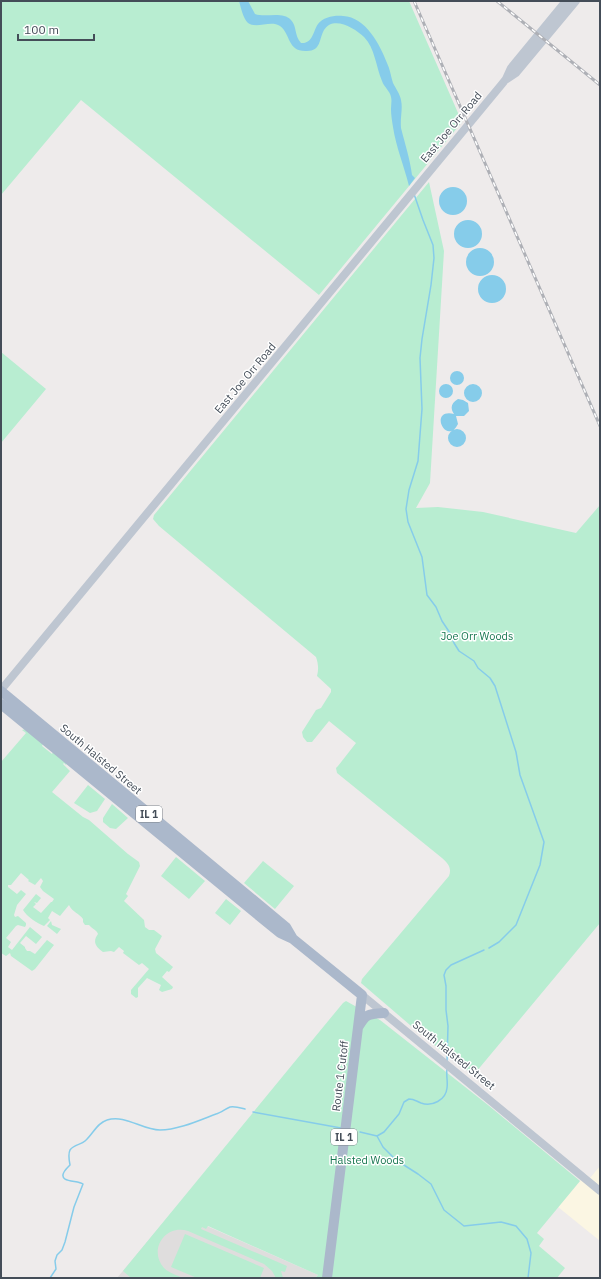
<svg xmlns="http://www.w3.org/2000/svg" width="601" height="1279" viewBox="0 0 601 1279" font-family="'IBM Plex Sans',sans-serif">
<rect width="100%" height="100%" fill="#eeebeb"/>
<path fill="#fbf6e3" d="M 600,1166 L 600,1241 L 558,1207 L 586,1174 L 590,1178 Z"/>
<path fill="#dfdddd" d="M 173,1211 L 318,1275 L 315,1278 L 117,1278 Z"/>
<path fill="#b8edd1" d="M 1,1 L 409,1 L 462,122 L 319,295 L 81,100 L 1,195 Z
M 429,182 L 444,251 L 430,483 L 416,508 L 438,507 L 483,512 L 576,533 L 600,505 L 600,923 L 476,1072 L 472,1074 L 424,1037 L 361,983 L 362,979 L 449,876 C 452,868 448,863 442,858 L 337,773 L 336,768 L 338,766 L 356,743 L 329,721 L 312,742 L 307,742 L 303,737 L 302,732 L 316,710 L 321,708 L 331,692 L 331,689 L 317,676 C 319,669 318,663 316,657 L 159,526 L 153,519 L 154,515 Z
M 1,352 L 46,389 L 1,443 Z
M 26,729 L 43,744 L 42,746 L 52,754 L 53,752 L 67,763 L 66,765 L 64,763 L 63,764 L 70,771 L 52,792 L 83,817 L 89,820 L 128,854 L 139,862 L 140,866 L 126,894 L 128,896 L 124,901 L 144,920 L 145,927 L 149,930 L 154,930 L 162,936 L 155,949 L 156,953 L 173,967 L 169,972 L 167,971 L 162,977 L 173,987 L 172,989 L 162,992 L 159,990 L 161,985 L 147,978 L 138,988 L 138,997 L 136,998 L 131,994 L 131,990 L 149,969 L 142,963 L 139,965 L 123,953 L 124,951 L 119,947 L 114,952 L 111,951 L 103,952 C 96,947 92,942 98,934 C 97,930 92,929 89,925 L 85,925 L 83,922 L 83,919 C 79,913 73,913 69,905 L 60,916 L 52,911 L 48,918 L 50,920 L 44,926 C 37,923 27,917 23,910 L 36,894 L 41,898 L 37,903 L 34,902 L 36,904 L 33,907 L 41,913 L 51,902 L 52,902 L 54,899 L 43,891 L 40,887 L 43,881 L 41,878 L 35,885 L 28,881 L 29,880 L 21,873 L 11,885 L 8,885 L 8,887 L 17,894 L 21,890 L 26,894 L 17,905 L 14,915 L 15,917 L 18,916 L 26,923 L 26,925 L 25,927 L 18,925 L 16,926 L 6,938 L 11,942 L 8,947 L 12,950 L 30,927 L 42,937 L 36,944 L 26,936 L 20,943 L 25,947 L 25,948 L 27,951 L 30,951 L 35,954 L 47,940 L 54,945 L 35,969 L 32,971 L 11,956 L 10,953 L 6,956 L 1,953 L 1,762 L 26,733 L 22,730 Z
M 88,785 L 105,799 L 97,811 L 90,813 L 74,803 Z
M 112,804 L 128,818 L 116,829 L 110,828 L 103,822 L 103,818 Z
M 176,857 L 205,881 L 189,899 L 161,876 Z
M 263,861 L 294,886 L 275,909 L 244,883 Z
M 226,899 L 241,911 L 230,925 L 215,913 Z
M 51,921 L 52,925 L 61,929 L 57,934 L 47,926 Z
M 346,1001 L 380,1020 L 488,1105 L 580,1181 L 537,1233 L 544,1239 L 539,1246 L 565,1268 L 557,1278 L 315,1278 L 318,1275 L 208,1226 L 206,1229 L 202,1227 L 201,1229 L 287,1266 L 285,1272 L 281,1271 L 283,1278 L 276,1278 L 272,1271 L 264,1264 L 188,1231 C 165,1224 148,1250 164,1268 C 169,1273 177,1275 183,1278 L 131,1278 L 123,1271 L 324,1026 L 343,1003 Z
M 185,1234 L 264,1268 L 260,1278 L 197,1278 L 171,1267 Z"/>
<path fill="#86ccea" d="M 239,1 L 248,1 L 255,14 C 265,18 283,11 291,20 C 297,26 294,35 301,43 C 313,44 313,31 318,24 C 323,17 335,15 343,16 C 366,17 380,45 387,63 C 390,69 391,77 393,83 C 396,89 400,94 401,100 C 403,109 400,118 401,128 C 405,144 410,159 412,175 L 415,178 L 409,186 C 404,166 396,147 393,127 C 392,121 391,115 391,109 C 391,105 392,101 391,97 C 390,91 384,87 382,81 C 376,67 375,48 364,37 C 355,28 333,15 324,30 C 319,39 321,51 307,51 C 287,52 291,34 280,26 C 271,20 256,29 248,23 C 243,18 241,8 239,1 Z
M439 201a14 14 0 1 1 28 0a14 14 0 1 1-28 0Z
M454 234a14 14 0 1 1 28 0a14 14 0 1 1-28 0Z
M466 262a14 14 0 1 1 28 0a14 14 0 1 1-28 0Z
M478 289a14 14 0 1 1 28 0a14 14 0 1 1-28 0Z
M450 378a7 7 0 1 1 14 0a7 7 0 1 1-14 0Z
M439 391a7 7 0 1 1 14 0a7 7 0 1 1-14 0Z
M464 393a9 9 0 1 1 18 0a9 9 0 1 1-18 0Z
M 458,399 L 463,400 L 468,403 L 469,411 L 464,416 L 456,416 L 458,424 C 446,447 428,408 454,414 C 450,408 451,403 458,399 Z
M448 438a9 9 0 1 1 18 0a9 9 0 1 1-18 0Z"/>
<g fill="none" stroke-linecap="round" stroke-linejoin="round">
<path stroke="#86ccea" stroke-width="1.5" d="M 414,194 L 423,220 L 433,245 L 434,258 L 431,285 L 422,339 L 420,358 L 422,409 L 418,461 L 409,490 L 406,509 L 408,522 L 422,557 L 427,595 L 436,607 L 442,621 L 450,633 L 454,643 L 459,651 L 474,661 L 478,668 L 490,678 L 495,686 L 516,752 L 520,775 L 544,842 L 540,865 L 516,925 L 499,942 L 489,948
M 447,1062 L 448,1026 L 446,1010 L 446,986 L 444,975 L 446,970 L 451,965 L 484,950
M 253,1112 L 341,1128
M 360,1132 L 377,1136 L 384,1132 L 399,1114 L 404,1102 L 409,1099 C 414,1099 416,1101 421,1103 C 432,1107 446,1100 447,1088 C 448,1082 446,1075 447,1069
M 377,1136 L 383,1147 L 396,1160 L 418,1174 L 431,1184 L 444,1210 L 464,1226 L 501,1222 L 516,1226 L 527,1239 L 531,1253 L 528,1278
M 50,1278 L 56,1269 L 55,1261 L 57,1255 L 62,1250 L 65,1242 L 74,1207 L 83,1184 C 78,1180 58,1183 64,1172 C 65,1170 68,1167 70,1165 C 69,1160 68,1154 70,1150 C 74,1144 81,1145 85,1141 C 93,1134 97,1123 107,1120 C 125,1114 142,1130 160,1130 C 178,1130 200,1120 216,1114 C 221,1113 225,1109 230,1107 C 235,1106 241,1108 245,1109"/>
<path stroke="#bec6d1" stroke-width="8" d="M 507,79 L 516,73 L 576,1
M 1,690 L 502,84 L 506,79 L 511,68 L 566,1
M 362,995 L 600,1191"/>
<path stroke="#abb8cb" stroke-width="10" d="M 1,691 L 286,927 L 293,939
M 1,704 L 280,933 L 293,939 L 362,995 L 327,1278
M 359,1026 C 366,1013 370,1014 384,1013"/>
<g stroke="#aeb0b6" stroke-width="3">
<path id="rail" d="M 414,1 L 600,426
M 497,1 L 600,85"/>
</g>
<use href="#rail" stroke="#fff" stroke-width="1.5" stroke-dasharray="4.5" stroke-linecap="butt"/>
</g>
<g text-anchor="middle" stroke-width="3" stroke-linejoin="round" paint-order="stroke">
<g fill="#fff" stroke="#7c828a" stroke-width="1">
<rect x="136" y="806" width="26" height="16" rx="3"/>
<rect x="331" y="1129" width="26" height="16" rx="3"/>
</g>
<g font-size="10" font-weight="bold" fill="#444d58">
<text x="149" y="818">IL 1</text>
<text x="344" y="1141">IL 1</text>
</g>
<g font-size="11" fill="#444d58" stroke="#fff">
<text transform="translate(451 127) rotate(-50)" y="4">East Joe Orr Road</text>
<text transform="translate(245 378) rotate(-50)" y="4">East Joe Orr Road</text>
<text transform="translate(101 759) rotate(40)" y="4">South Halsted Street</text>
<text transform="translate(454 1055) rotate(39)" y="4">South Halsted Street</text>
<text transform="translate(340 1076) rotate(-83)" y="4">Route 1 Cutoff</text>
</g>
<g font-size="11" fill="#177750" stroke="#fff">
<text x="477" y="640">Joe Orr Woods</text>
<text x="367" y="1164">Halsted Woods</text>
</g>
</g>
<rect width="601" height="1279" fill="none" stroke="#444d58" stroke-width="4"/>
<path d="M18 34v6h76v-6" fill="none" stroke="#444d58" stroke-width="2"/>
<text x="24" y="34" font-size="12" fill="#444d58" stroke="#ffffff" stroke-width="3" paint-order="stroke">100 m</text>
</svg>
